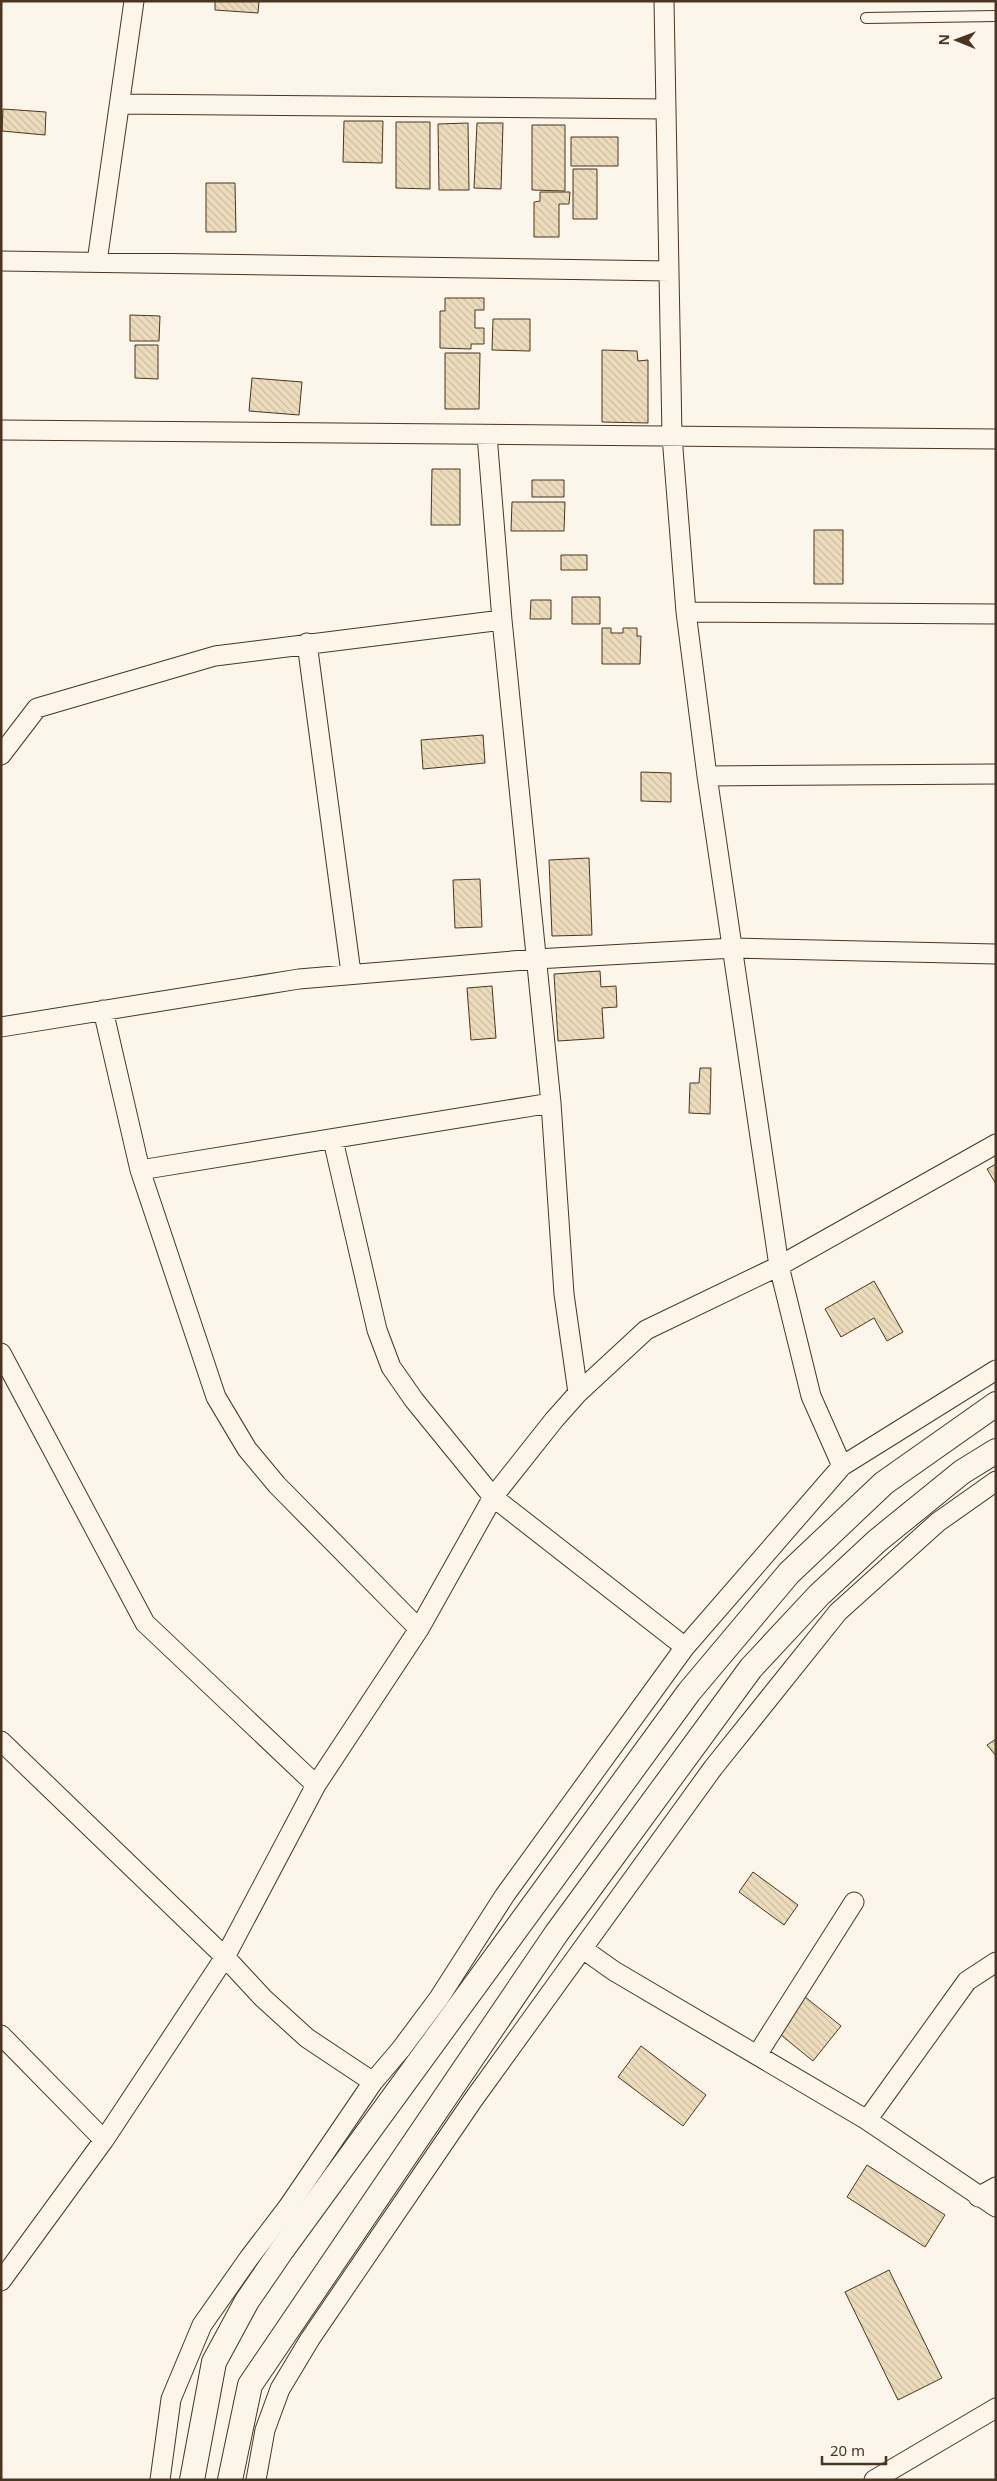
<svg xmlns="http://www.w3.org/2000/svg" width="997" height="2481" viewBox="0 0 997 2481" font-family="'Noto Sans',sans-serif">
<defs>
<pattern id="building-back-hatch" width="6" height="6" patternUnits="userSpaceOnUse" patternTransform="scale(1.25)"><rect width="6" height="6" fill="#ecdcbc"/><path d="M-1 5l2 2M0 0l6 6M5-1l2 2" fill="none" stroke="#ccbda1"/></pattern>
</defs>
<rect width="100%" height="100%" fill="#fbf6e9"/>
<path fill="url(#building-back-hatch)" stroke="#4a3520" d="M 215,1 L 259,1 L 258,13 L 215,10 Z
M 3,109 L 46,112 L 45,135 L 2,131 Z
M 344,121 L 383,121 L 382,163 L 343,162 Z
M 396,122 L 430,122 L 430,189 L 396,188 Z
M 468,123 L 469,190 L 439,190 L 438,124 Z
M 477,123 L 503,123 L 501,189 L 474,188 Z
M 532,125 L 565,125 L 565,191 L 532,190 Z
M 571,137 L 618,137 L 618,166 L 571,166 Z
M 573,169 L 597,169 L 597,219 L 573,219 Z
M 206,183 L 235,183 L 236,232 L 206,232 Z
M 540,192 L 570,192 L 569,204 L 559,204 L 559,237 L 534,237 L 534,202 L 540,201 Z
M 445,298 L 484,298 L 484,310 L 475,310 L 475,328 L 484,328 L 484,344 L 471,344 L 471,349 L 440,348 L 440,311 L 445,311 Z
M 130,315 L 160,316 L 159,341 L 130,341 Z
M 493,319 L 530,319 L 530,351 L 492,350 Z
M 135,345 L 158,345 L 158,379 L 135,378 Z
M 602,350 L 637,351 L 638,361 L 648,360 L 648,423 L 602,422 Z
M 445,353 L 480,353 L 479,409 L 445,409 Z
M 252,378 L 302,382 L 299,415 L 249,411 Z
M 432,469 L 460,469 L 460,525 L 431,525 Z
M 532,480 L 564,480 L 564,497 L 532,497 Z
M 512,502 L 565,502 L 564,531 L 511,531 Z
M 814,530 L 843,530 L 843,584 L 814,584 Z
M 561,555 L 587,555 L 587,570 L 561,570 Z
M 572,597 L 600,597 L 600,624 L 572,624 Z
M 531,600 L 551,600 L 551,619 L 530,619 Z
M 602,628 L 611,628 L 611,633 L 623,633 L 623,628 L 637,628 L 637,636 L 641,636 L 640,664 L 602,664 Z
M 483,735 L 485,763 L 423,769 L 421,740 Z
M 641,772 L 671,773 L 671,802 L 641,801 Z
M 589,858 L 592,935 L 552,936 L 549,860 Z
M 480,879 L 482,927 L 455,928 L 453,880 Z
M 600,971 L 601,987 L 616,986 L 617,1007 L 602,1008 L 604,1038 L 558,1041 L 554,974 Z
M 492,986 L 496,1038 L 471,1040 L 467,988 Z
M 700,1068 L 711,1068 L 710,1114 L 689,1113 L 690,1083 L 699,1083 Z
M 996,1164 L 996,1184 L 987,1169 Z
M 874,1281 L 903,1332 L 887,1341 L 874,1318 L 841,1337 L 825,1309 Z
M 996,1739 L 996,1756 L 987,1745 Z
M 753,1872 L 798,1905 L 784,1925 L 739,1892 Z
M 804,1996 L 841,2026 L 813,2061 L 776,2031 Z
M 641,2046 L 706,2095 L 683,2126 L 618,2077 Z
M 867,2165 L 945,2215 L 925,2247 L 847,2197 Z
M 889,2270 L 942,2378 L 898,2400 L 845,2292 Z"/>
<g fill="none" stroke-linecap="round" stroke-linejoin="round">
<g stroke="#4a3520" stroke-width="12">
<path id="service" d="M 866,18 L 996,16"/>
</g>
<g stroke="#4a3520" stroke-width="21">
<path id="minor" d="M 664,1 L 672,436 L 686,612 L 707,776 L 779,1266 L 811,1396 L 842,1466
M 120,104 L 666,109
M 1,261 L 669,271
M 97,262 L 134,1
M 1,430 L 996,439
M 487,435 L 502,620 L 551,1103 L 564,1294 L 578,1393
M 686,612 L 996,614
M 307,643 L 351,973
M 1,755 L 37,708 L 215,656 L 502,620
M 707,776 L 996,774
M 103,1010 L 140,1170 L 216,1397 L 247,1449 L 277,1485 L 419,1629
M 1,1027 L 299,979 L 536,959 L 734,948 L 996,954
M 333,1140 L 377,1330 L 391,1367 L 414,1400 L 493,1497 L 685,1647
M 140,1170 L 551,1103
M 1,1353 L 145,1623 L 316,1785
M 1,1741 L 225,1957 L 263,1998 L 307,2038 L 373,2082
M 583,1949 L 614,1971 L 867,2120 L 996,2207
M 1,2035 L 104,2140
M 757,2055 L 854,1902
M 867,2120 L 967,1981 L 996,1962
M 978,2197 L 996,2187
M 1,2281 L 104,2140 L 225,1957 L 316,1785 L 419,1629 L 493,1497 L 554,1420 L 578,1393 L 646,1330 L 779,1266 L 996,1144
M 160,2480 L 171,2399 L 202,2325 L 249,2258 L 288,2207 L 373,2082 L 401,2049 L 439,1998 L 505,1895 L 685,1647 L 842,1466 L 996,1370
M 256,2480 L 265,2430 L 280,2389 L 310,2339 L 473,2100 L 713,1768 L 838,1612 L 938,1522 L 996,1481
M 874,2480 L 996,2408"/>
</g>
<g stroke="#4a3520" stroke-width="26">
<path id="tertiary" d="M 192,2480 L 214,2362 L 247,2301 L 282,2250 L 689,1692 L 789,1573 L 884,1483 L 996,1404
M 230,2480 L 250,2385 L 556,1934 L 751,1668 L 819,1595 L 877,1541 L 962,1472 L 996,1451"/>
</g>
<use href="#service" stroke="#fbf6e9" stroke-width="10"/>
<use href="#minor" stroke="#fbf6e9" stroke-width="19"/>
<use href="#tertiary" stroke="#fbf6e9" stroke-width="24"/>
</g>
<rect width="997" height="2481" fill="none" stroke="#4a3520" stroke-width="5"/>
<g transform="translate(957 40) rotate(271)" stroke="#fbf6e9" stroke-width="4" paint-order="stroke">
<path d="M0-4L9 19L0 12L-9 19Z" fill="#4a3520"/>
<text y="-8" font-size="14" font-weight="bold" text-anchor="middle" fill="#4a3520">N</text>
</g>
<path d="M822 2456v8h64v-8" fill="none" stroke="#4a3520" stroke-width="2.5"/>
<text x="830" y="2456" font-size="15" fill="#4a3520" stroke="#fbf6e9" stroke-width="4" paint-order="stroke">20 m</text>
</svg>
